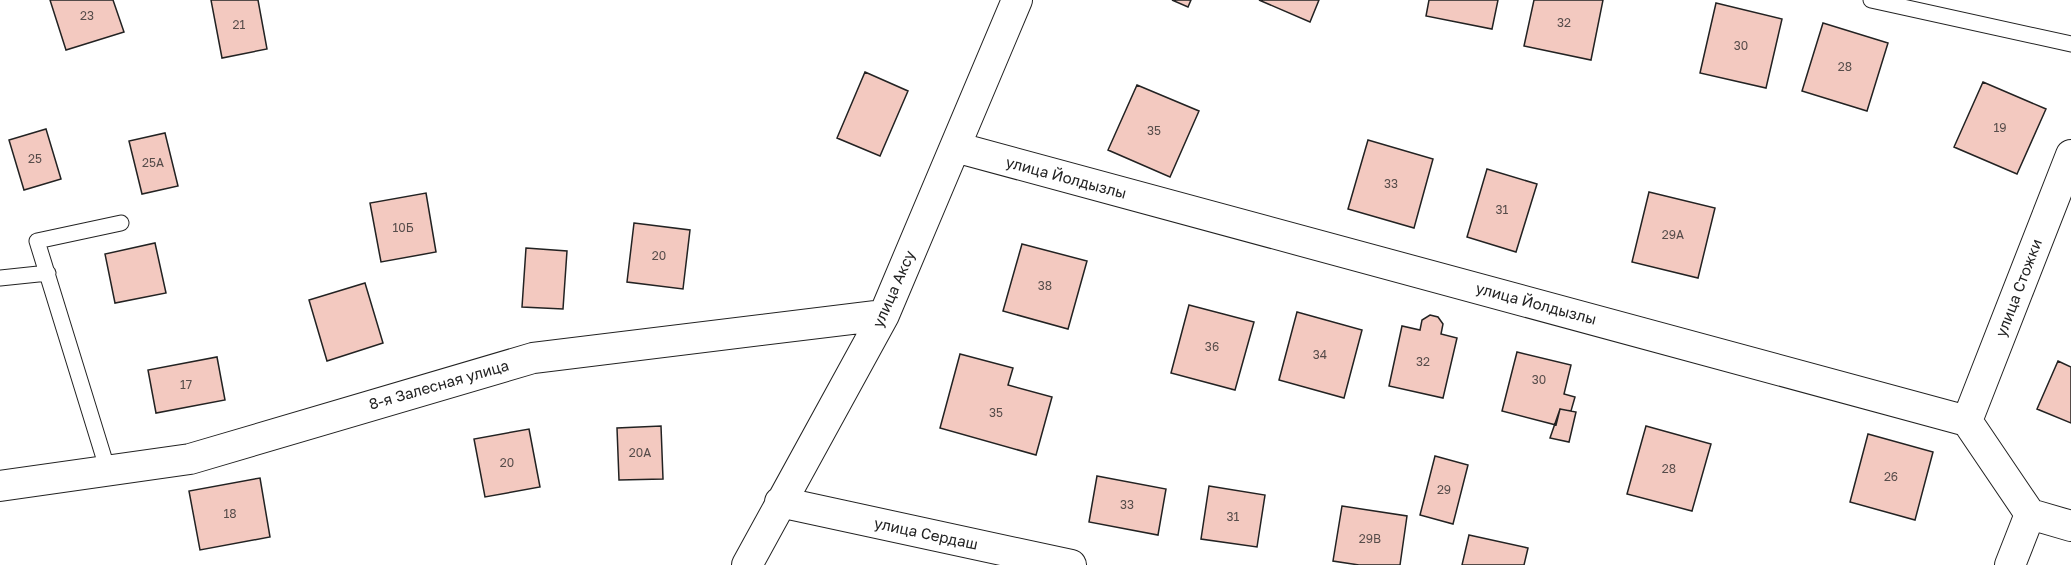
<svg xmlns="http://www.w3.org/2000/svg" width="2071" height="565" viewBox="0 0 2071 565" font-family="'Golos Text',sans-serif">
<rect width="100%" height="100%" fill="#fff"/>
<path fill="#f3c9c0" stroke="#222" stroke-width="1.5" d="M 50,0 L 113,0 L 124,32 L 66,50 Z
M 211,0 L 258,0 L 267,49 L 222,58 Z
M 1172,0 L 1191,0 L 1188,7 Z
M 1259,0 L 1319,0 L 1310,22 Z
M 1429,0 L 1498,0 L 1492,29 L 1426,16 Z
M 1534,0 L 1603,0 L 1591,60 L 1524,46 Z
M 1716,3 L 1782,19 L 1766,88 L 1700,73 Z
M 1823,23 L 1888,43 L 1867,111 L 1802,91 Z
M 865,72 L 908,91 L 880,156 L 837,138 Z
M 1983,82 L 2046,109 L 2017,174 L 1954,147 Z
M 1137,85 L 1199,111 L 1170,177 L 1108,150 Z
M 46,129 L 61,179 L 24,190 L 9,140 Z
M 165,133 L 178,186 L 142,194 L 129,141 Z
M 1368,140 L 1433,159 L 1414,228 L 1348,209 Z
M 1487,169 L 1537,184 L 1516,252 L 1467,237 Z
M 1649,192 L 1715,208 L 1698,278 L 1632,262 Z
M 426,193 L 436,252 L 381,262 L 370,203 Z
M 634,223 L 690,230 L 683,289 L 627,282 Z
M 155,243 L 166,293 L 115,303 L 105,254 Z
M 1022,244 L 1087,261 L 1068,329 L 1003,311 Z
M 526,248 L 567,251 L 563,309 L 522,307 Z
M 365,283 L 383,343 L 327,361 L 309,300 Z
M 1189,305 L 1254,322 L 1235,390 L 1171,373 Z
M 1297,312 L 1362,330 L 1344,398 L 1279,380 Z
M 1430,315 L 1438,317 L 1443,324 L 1441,334 L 1457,338 L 1443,398 L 1389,386 L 1402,326 L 1420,330 L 1422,320 Z
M 1517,352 L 1571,365 L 1564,394 L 1575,397 L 1571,411 L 1560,409 L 1556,425 L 1502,411 Z
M 960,354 L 1013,368 L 1008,385 L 1052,397 L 1036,455 L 940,428 Z
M 217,357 L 225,400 L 156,413 L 148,370 Z
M 2058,361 L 2071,367 L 2071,423 L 2037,409 Z
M 1560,409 L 1576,412 L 1569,442 L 1550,438 Z
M 661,426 L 663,479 L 619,480 L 617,428 Z
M 1646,426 L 1711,444 L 1692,511 L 1627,494 Z
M 529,429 L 540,487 L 485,497 L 474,439 Z
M 1868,434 L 1933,452 L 1915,520 L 1850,502 Z
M 1435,456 L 1468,465 L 1453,524 L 1420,515 Z
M 1097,476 L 1166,489 L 1158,535 L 1089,522 Z
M 260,478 L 270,537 L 200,550 L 189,491 Z
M 1209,486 L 1265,495 L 1257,547 L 1201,539 Z
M 1342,506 L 1407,516 L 1400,565 L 1359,565 L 1333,561 Z
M 1469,535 L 1528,548 L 1524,565 L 1462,565 Z"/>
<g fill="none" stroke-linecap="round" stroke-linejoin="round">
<g stroke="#222" stroke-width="17">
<path id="lane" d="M 1871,0 L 2071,44
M 0,278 L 48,273
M 108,471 L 37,241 L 121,223"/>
</g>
<g stroke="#222" stroke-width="32">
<path id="street" d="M 955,147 L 1967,421 L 2030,514 L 2071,526
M 1967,421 L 2071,155
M 0,486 L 190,459 L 533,358 L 884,315
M 780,502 L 1071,565
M 747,565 L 884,315 L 1017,0
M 2010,565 L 2030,514"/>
</g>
<use href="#lane" stroke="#fff" stroke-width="15"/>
<use href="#street" stroke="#fff" stroke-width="30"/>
</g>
<g text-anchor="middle" stroke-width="4.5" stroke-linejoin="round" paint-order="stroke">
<g font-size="12" fill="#564c4a">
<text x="87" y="20">23</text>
<text x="1564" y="27">32</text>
<text x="239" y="29">21</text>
<text x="1741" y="50">30</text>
<text x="1845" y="71">28</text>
<text x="2000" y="132">19</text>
<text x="1154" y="135">35</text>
<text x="35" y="163">25</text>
<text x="153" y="167">25А</text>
<text x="1391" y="188">33</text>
<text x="1502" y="214">31</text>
<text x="403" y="232">10Б</text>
<text x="1673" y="239">29А</text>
<text x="659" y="260">20</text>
<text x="1045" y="290">38</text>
<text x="1212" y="351">36</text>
<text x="1320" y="359">34</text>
<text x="1423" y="366">32</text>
<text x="1539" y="384">30</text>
<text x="186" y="389">17</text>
<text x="996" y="417">35</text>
<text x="640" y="457">20А</text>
<text x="507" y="467">20</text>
<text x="1669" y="473">28</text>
<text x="1891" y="481">26</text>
<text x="1444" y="494">29</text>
<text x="1127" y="509">33</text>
<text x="230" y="518">18</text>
<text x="1233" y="521">31</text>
<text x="1370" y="543">29В</text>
</g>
<g font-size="15" fill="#222" stroke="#fff">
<text transform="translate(1066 178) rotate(15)" y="5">улица Йолдызлы</text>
<text transform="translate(2019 288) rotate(-69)" y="5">улица Стожки</text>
<text transform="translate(894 289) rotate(-66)" y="5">улица Аксу</text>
<text transform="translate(1536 304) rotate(15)" y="5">улица Йолдызлы</text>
<text transform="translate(439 385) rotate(-16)" y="5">8-я Залесная улица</text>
<text transform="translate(926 534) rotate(12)" y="5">улица Сердаш</text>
</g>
</g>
</svg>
